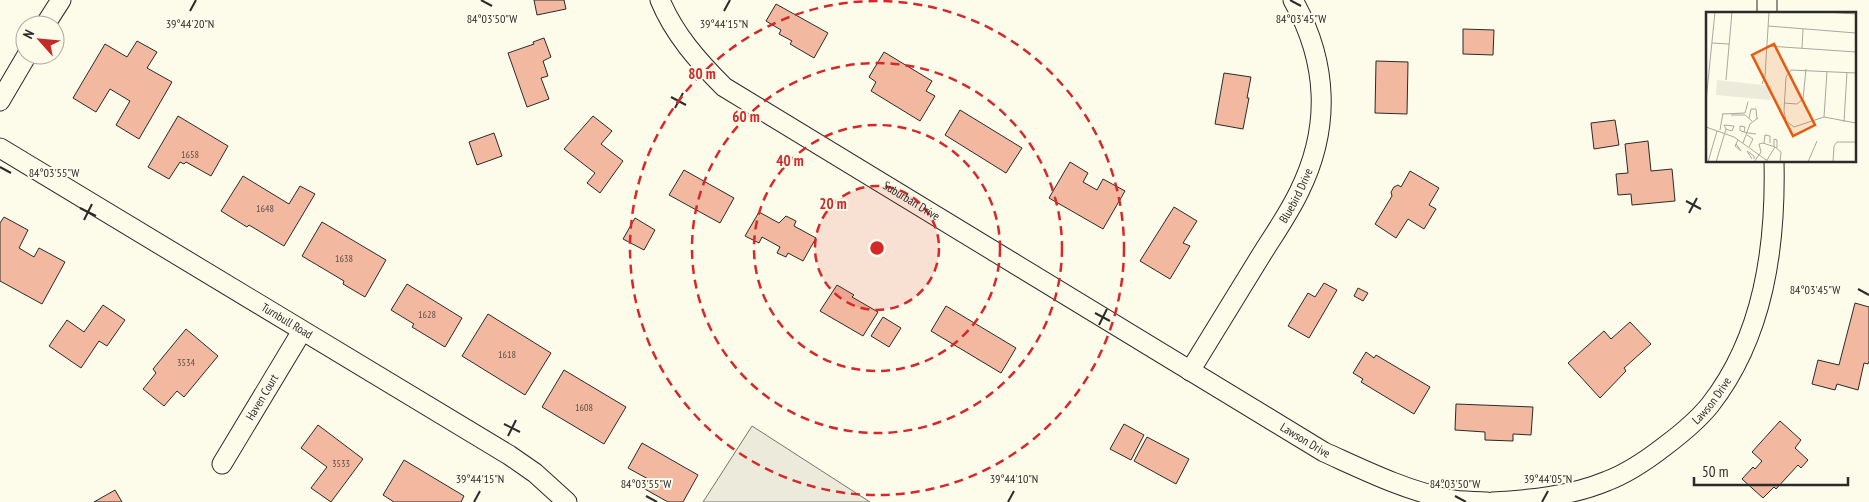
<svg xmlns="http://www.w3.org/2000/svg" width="1869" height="502" viewBox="0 0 1869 502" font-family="'PT Sans Narrow',sans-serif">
<rect width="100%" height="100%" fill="#fdfbea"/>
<path fill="#ecebdb" stroke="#74746e" d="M 752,426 L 870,502 L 703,502 Z"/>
<path fill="#f2b8a0" stroke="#2b2b2b" d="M 534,0 L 564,0 L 566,9 L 537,15 Z
M 776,4 L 828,33 L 814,58 L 790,44 L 792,41 L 779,34 L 781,30 L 766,21 Z
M 1463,29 L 1494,30 L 1493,55 L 1463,54 Z
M 544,38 L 551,57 L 543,61 L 548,76 L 541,78 L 549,99 L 527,107 L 508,53 L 534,44 L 533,42 Z
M 137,41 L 157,52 L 147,68 L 172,82 L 139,139 L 116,125 L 130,101 L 110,89 L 96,112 L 73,98 L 105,44 L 127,57 Z
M 884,52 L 932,81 L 926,91 L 935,96 L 920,121 L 871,91 L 876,82 L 869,77 Z
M 1376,61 L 1408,62 L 1407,114 L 1375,113 Z
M 1224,73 L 1251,77 L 1247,98 L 1249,98 L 1243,129 L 1215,124 Z
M 960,110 L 1022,148 L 1006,173 L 945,135 Z
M 178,116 L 228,146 L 211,176 L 186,162 L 184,164 L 180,162 L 169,179 L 148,167 Z
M 593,116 L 612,131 L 601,144 L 623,161 L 600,193 L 587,183 L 595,173 L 564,149 Z
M 1615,120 L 1619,145 L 1594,149 L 1591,123 Z
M 494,133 L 502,156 L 477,165 L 469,142 Z
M 1648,141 L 1651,171 L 1672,169 L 1675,201 L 1632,205 L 1631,194 L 1618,195 L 1616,174 L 1628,173 L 1625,144 Z
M 1070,162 L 1088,173 L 1083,182 L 1097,190 L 1103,179 L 1125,191 L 1103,229 L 1049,198 Z
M 684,170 L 734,198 L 720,223 L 669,195 Z
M 1410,171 L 1439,188 L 1429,205 L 1436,209 L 1424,229 L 1408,219 L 1396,238 L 1375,224 L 1392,196 L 1391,192 L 1394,187 L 1398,185 L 1401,187 Z
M 243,176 L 289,204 L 300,186 L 315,194 L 284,246 L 249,225 L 247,227 L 221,211 Z
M 1174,207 L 1197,221 L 1183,243 L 1190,246 L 1170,279 L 1140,261 Z
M 759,212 L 779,223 L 786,216 L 796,221 L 794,226 L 816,238 L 803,261 L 788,253 L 786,257 L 777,253 L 780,247 L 762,237 L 759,243 L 745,236 Z
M 4,217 L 28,230 L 19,248 L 34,257 L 39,248 L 65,262 L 42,304 L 0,281 L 0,223 Z
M 635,218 L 655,230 L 644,250 L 623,239 Z
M 322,222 L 386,260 L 365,297 L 343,284 L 344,281 L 302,256 Z
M 1324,283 L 1337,290 L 1309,338 L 1288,326 L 1308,293 L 1315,297 Z
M 407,284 L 462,318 L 445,347 L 412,327 L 414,324 L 391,310 Z
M 837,285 L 854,295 L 852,297 L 878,312 L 863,336 L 820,311 Z
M 1358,288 L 1368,293 L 1363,301 L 1354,296 Z
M 1855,303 L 1869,307 L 1869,362 L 1868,364 L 1864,363 L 1858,390 L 1837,384 L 1835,390 L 1812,384 L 1818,360 L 1839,365 Z
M 103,305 L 125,320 L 107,346 L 99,341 L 81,368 L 49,346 L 67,320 L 84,332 Z
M 946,306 L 1016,348 L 1001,373 L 931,331 Z
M 488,314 L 551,353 L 525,395 L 462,356 Z
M 883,317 L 901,328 L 889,347 L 871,336 Z
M 1630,322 L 1651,344 L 1624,368 L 1626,371 L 1600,398 L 1568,363 L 1604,331 L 1611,339 Z
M 186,329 L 218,356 L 184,397 L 177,391 L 164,406 L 143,389 L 156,373 L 153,369 Z
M 1366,352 L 1374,358 L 1376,355 L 1430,387 L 1414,414 L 1361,382 L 1363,379 L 1353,373 Z
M 564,370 L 626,407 L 604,444 L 542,407 Z
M 1456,404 L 1533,407 L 1531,435 L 1513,434 L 1513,441 L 1485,440 L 1485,432 L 1455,430 Z
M 1780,421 L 1801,440 L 1795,448 L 1808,460 L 1801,468 L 1798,465 L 1776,489 L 1774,487 L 1763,498 L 1742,479 L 1753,467 L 1755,469 L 1762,461 L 1752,452 Z
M 1124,424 L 1144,435 L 1131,460 L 1110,449 Z
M 318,425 L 363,459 L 331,502 L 311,488 L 327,467 L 301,448 Z
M 1147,437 L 1189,459 L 1176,484 L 1134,461 Z
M 642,443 L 698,475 L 683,502 L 668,502 L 643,488 L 648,479 L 628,468 Z
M 404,460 L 464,496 L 461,502 L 394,502 L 383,495 Z
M 115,490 L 122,502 L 94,502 Z"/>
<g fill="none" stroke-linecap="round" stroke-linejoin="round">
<g stroke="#2b2b2b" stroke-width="21">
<g id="minor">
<path id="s1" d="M 660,0 C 674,34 698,61 724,87 L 1324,452 C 1364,470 1404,490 1448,499 C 1460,502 1474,501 1487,502"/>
<path d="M 1767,0 L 1767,14"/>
<path d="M 45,25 L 61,0"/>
<path d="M 0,101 L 27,55"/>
<path id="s2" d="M 0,148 L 509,455 L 535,473 L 567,502"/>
<path id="s3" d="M 1190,371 C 1213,333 1237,295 1260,257 C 1273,236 1288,215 1299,192 C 1331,128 1328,62 1293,0"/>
<path id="s4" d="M 222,464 L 302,331"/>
<path id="s5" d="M 1492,502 C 1530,500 1571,496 1607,481 C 1628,473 1647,460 1665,446 C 1681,434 1697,421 1710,405 C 1764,336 1776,246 1774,161"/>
</g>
</g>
<use href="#minor" stroke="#fdfbea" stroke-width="19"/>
</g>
<path fill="none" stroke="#2b2b2b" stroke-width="2" d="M 481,0 L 492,6M 1290,0 L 1301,6M 190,11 L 196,0M 724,11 L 730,0M 671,97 L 686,105M 675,108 L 683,93M 0,167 L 11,173M 1686,201 L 1701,209M 80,208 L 96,216M 1689,213 L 1697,198M 84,220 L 92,204M 1858,289 L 1869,295M 1095,313 L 1110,321M 1099,325 L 1107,309M 504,424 L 520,432M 508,436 L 516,420M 646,496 L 657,502M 1455,496 L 1466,502M 474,502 L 480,491M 1008,502 L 1014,491M 1542,502 L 1548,491"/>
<circle cx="877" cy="248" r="62" fill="#d62828" fill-opacity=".12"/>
<g fill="none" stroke="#d62828" stroke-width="2.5" stroke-dasharray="9 6">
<circle cx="877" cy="248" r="62"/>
<circle cx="877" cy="248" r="123"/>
<circle cx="877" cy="248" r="185"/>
<circle cx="877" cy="248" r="247"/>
</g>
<g text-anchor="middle" stroke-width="4" stroke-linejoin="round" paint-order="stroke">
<g font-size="10" fill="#5d4e48">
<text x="190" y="158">1658</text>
<text x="265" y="212">1648</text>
<text x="344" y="262">1638</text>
<text x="427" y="318">1628</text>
<text x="507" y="358">1618</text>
<text x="186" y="366">3534</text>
<text x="584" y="411">1608</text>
<text x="341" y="467">3533</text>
</g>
<g font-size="12" fill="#2b2b2b" stroke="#fdfbea">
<text dy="4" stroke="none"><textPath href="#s3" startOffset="205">Bluebird Drive</textPath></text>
<text dy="4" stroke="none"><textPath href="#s1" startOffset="328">Suburban Drive</textPath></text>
<text dy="4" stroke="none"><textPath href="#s2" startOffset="335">Turnbull Road</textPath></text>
<text dy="4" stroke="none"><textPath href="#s4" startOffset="78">Haven Court</textPath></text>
<text dy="4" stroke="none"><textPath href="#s5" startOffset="251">Lawson Drive</textPath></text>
<text dy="4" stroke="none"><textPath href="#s1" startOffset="789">Lawson Drive</textPath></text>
</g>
</g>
<g transform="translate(1706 12)">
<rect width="150" height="150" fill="#fdfbea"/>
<path d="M 11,68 L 66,74 L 65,88 L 10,83 Z" fill="#ecebdb"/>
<path fill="none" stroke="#a9a89e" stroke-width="1" d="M 121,0 L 150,2M 62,14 L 150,21M 6,31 L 23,32M 62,34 L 150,40M 96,36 L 97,17M 150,61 L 85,58 L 80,65 L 78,99 L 80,109 L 88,115 L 118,105 L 150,111M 20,68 L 26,0M 56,72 L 59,64 L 63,0M 0,89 L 9,0M 78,91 L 91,92 L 97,87 L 100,57M 17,102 L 39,101 L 42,90M 25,103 L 39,103 L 46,109M 118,105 L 121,59M 43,106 L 45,97 L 50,97 L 51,107M 138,110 L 141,60M 0,115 L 28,125 L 63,150M 14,118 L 17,101M 38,120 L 39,115 L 34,114 L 34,118 L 35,119 L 38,120 L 42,121 L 50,122M 41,123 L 47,127 L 43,135M 37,131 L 44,112 L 52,106M 58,131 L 59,123 L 64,124 L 64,131M 30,132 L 35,139 L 29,134 L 32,128M 68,134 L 68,127 L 71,128 L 71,136M 69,135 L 75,140 L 74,150M 46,147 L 41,139 L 48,144 L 48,147M 2,150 L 11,119M 10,150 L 20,117 L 18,113 L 28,114 L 26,119 L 20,117M 48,150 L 55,140 L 53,132 L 57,131 L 69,135 L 61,148M 102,150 L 111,129M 127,150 L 128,134 L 131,130 L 150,130"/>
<path fill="#e8590c" fill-opacity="0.15" stroke="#e8590c" stroke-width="2.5" d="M 68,32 L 109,113 L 87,124 L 46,43 Z"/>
<rect width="150" height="150" fill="none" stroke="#2b2b2b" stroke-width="2.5"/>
</g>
<g font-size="12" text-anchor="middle" fill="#2b2b2b" stroke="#fdfbea" stroke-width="4" stroke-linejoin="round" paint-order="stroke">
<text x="1301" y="23">84°03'45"W</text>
<text x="492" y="23">84°03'50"W</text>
<text x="190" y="28">39°44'20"N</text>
<text x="724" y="28">39°44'15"N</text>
<text x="54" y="177">84°03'55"W</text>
<text x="1815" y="294">84°03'45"W</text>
<text x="480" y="483">39°44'15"N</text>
<text x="1014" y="483">39°44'10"N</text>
<text x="1548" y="483">39°44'05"N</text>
<text x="646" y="488">84°03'55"W</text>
<text x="1455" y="488">84°03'50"W</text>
</g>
<circle cx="877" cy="248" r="8" fill="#d62828" stroke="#fdfbea" stroke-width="2.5"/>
<g font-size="15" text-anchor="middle" font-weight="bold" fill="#d62828" stroke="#fdfbea" stroke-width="4" stroke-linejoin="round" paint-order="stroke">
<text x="702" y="79">80 m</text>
<text x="746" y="122">60 m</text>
<text x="790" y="166">40 m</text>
<text x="833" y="209">20 m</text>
</g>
<g transform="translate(40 40) rotate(297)"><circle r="24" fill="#fdfbea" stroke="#a9a89e"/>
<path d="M0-4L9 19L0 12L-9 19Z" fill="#c62828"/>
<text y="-8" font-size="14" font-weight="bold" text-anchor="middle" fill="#2b2b2b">N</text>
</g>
<path d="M1694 477v8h154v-8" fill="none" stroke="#2b2b2b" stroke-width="2.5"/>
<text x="1702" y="477" font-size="15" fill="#2b2b2b" stroke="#fdfbea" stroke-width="4" paint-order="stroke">50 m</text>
</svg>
